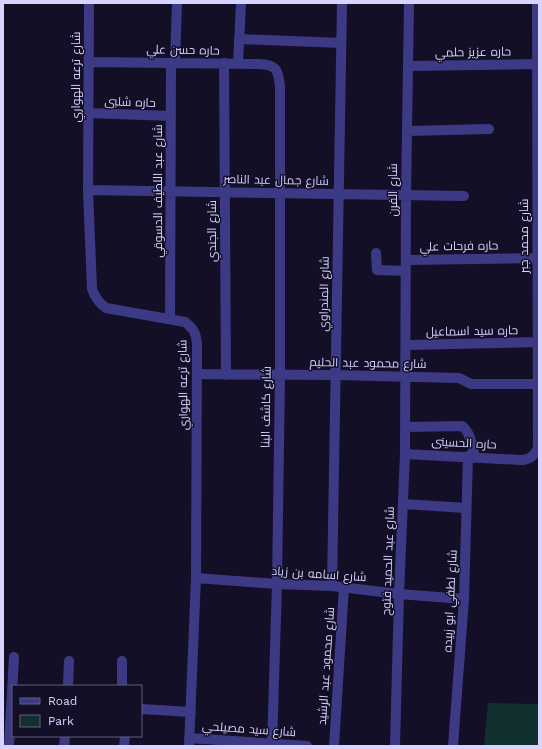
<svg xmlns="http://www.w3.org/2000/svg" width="542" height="749" viewBox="0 0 542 749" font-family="'Work Sans',Cairo,sans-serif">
<rect width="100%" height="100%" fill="#130f26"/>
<path fill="#12302f" d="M 488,703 L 539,704 L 539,746 L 484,746 Z"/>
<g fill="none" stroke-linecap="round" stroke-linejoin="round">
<path stroke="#3d3a85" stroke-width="10" d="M 89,3 L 88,190 L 92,289 C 95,298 99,303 106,308 L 185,322 C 194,329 196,333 197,344 L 196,578 L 189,746
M 239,39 L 341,43
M 89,62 L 260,64 C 277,65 278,70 280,86 L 280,376 L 277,584 L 272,746
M 175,63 L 177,3
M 224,63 L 226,375
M 238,64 L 241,3
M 408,66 L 539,64
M 89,113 L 171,116
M 407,131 L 489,129
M 88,190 L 464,196
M 376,253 L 377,270 L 406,271
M 406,260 L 537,258
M 170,319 L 171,63
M 406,345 L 538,342
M 197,374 L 335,375 L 459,378 L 471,384 L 538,384
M 406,427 L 462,426 C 470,431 473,448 475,457
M 405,454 L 522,460 C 530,459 534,456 538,448 L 537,3
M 404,504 L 466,508
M 196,578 L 277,584 L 332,586 L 399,594 L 464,599
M 332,586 L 342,3
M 68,686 L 69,661
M 122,686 L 122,661
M 141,709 L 191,712
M 189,738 L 307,746
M 9,746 L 14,657
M 64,746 L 65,736
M 124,746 L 125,736
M 334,746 L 344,587
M 395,746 L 399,594 L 405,454 L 406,195 L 409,3
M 453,746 L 464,599 L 468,456"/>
</g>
<g text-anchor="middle" stroke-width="3" stroke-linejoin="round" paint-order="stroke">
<g font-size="12" fill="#d9d4ff" stroke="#130f26">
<text transform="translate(183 50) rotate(1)" y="4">حاره حسن علي</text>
<text transform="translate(473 52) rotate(-1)" y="4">حاره عزيز حلمي</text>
<text transform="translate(76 77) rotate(-90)" y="4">شارع ترعه الهواري</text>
<text transform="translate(130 102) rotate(2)" y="4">حاره شلبى</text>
<text transform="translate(276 180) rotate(1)" y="4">شارع جمال عبد الناصر</text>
<text transform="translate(393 190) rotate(-90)" y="4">شارع الفرن</text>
<text transform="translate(158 191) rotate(-90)" y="4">شارع عبد اللطيف الدسوقي</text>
<text transform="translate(212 231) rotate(-90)" y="4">شارع الجندي</text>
<text transform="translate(524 236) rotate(-90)" y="4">شارع محمد جبر</text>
<text transform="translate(459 246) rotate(-1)" y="4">حاره فرحات علي</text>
<text transform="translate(324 294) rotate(-89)" y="4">شارع المندراوي</text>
<text transform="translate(472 331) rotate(-1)" y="4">حاره سيد اسماعيل</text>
<text transform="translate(368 363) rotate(1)" y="4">شارع محمود عبد الحليم</text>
<text transform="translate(183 385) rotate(-91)" y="4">شارع ترعه الهواري</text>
<text transform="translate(266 407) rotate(-89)" y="4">شارع كاشف البنا</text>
<text transform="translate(464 443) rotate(3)" y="4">حاره الحسينى</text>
<text transform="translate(388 561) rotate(-88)" y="4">شارع عبد الحميد فتوح</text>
<text transform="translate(319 574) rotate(4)" y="4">شارع اسامه بن زياد</text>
<text transform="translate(450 601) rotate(-87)" y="4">شارع لطفي ابو زبيده</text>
<text transform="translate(326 666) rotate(-86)" y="4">شارع محمود عبد الرشيد</text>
<text transform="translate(249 729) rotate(4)" y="4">شارع سيد مصيلحي</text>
</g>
</g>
<rect width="542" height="749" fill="none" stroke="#d9d4ff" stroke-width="8"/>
<rect x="12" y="685" width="130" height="52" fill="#130f26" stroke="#625e7d"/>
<rect x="20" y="698" width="20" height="6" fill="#3d3a85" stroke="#625e7d"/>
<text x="48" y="705" font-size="12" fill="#d9d4ff">Road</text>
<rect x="20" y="715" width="20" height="12" fill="#12302f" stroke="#625e7d"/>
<text x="48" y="725" font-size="12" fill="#d9d4ff">Park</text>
</svg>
